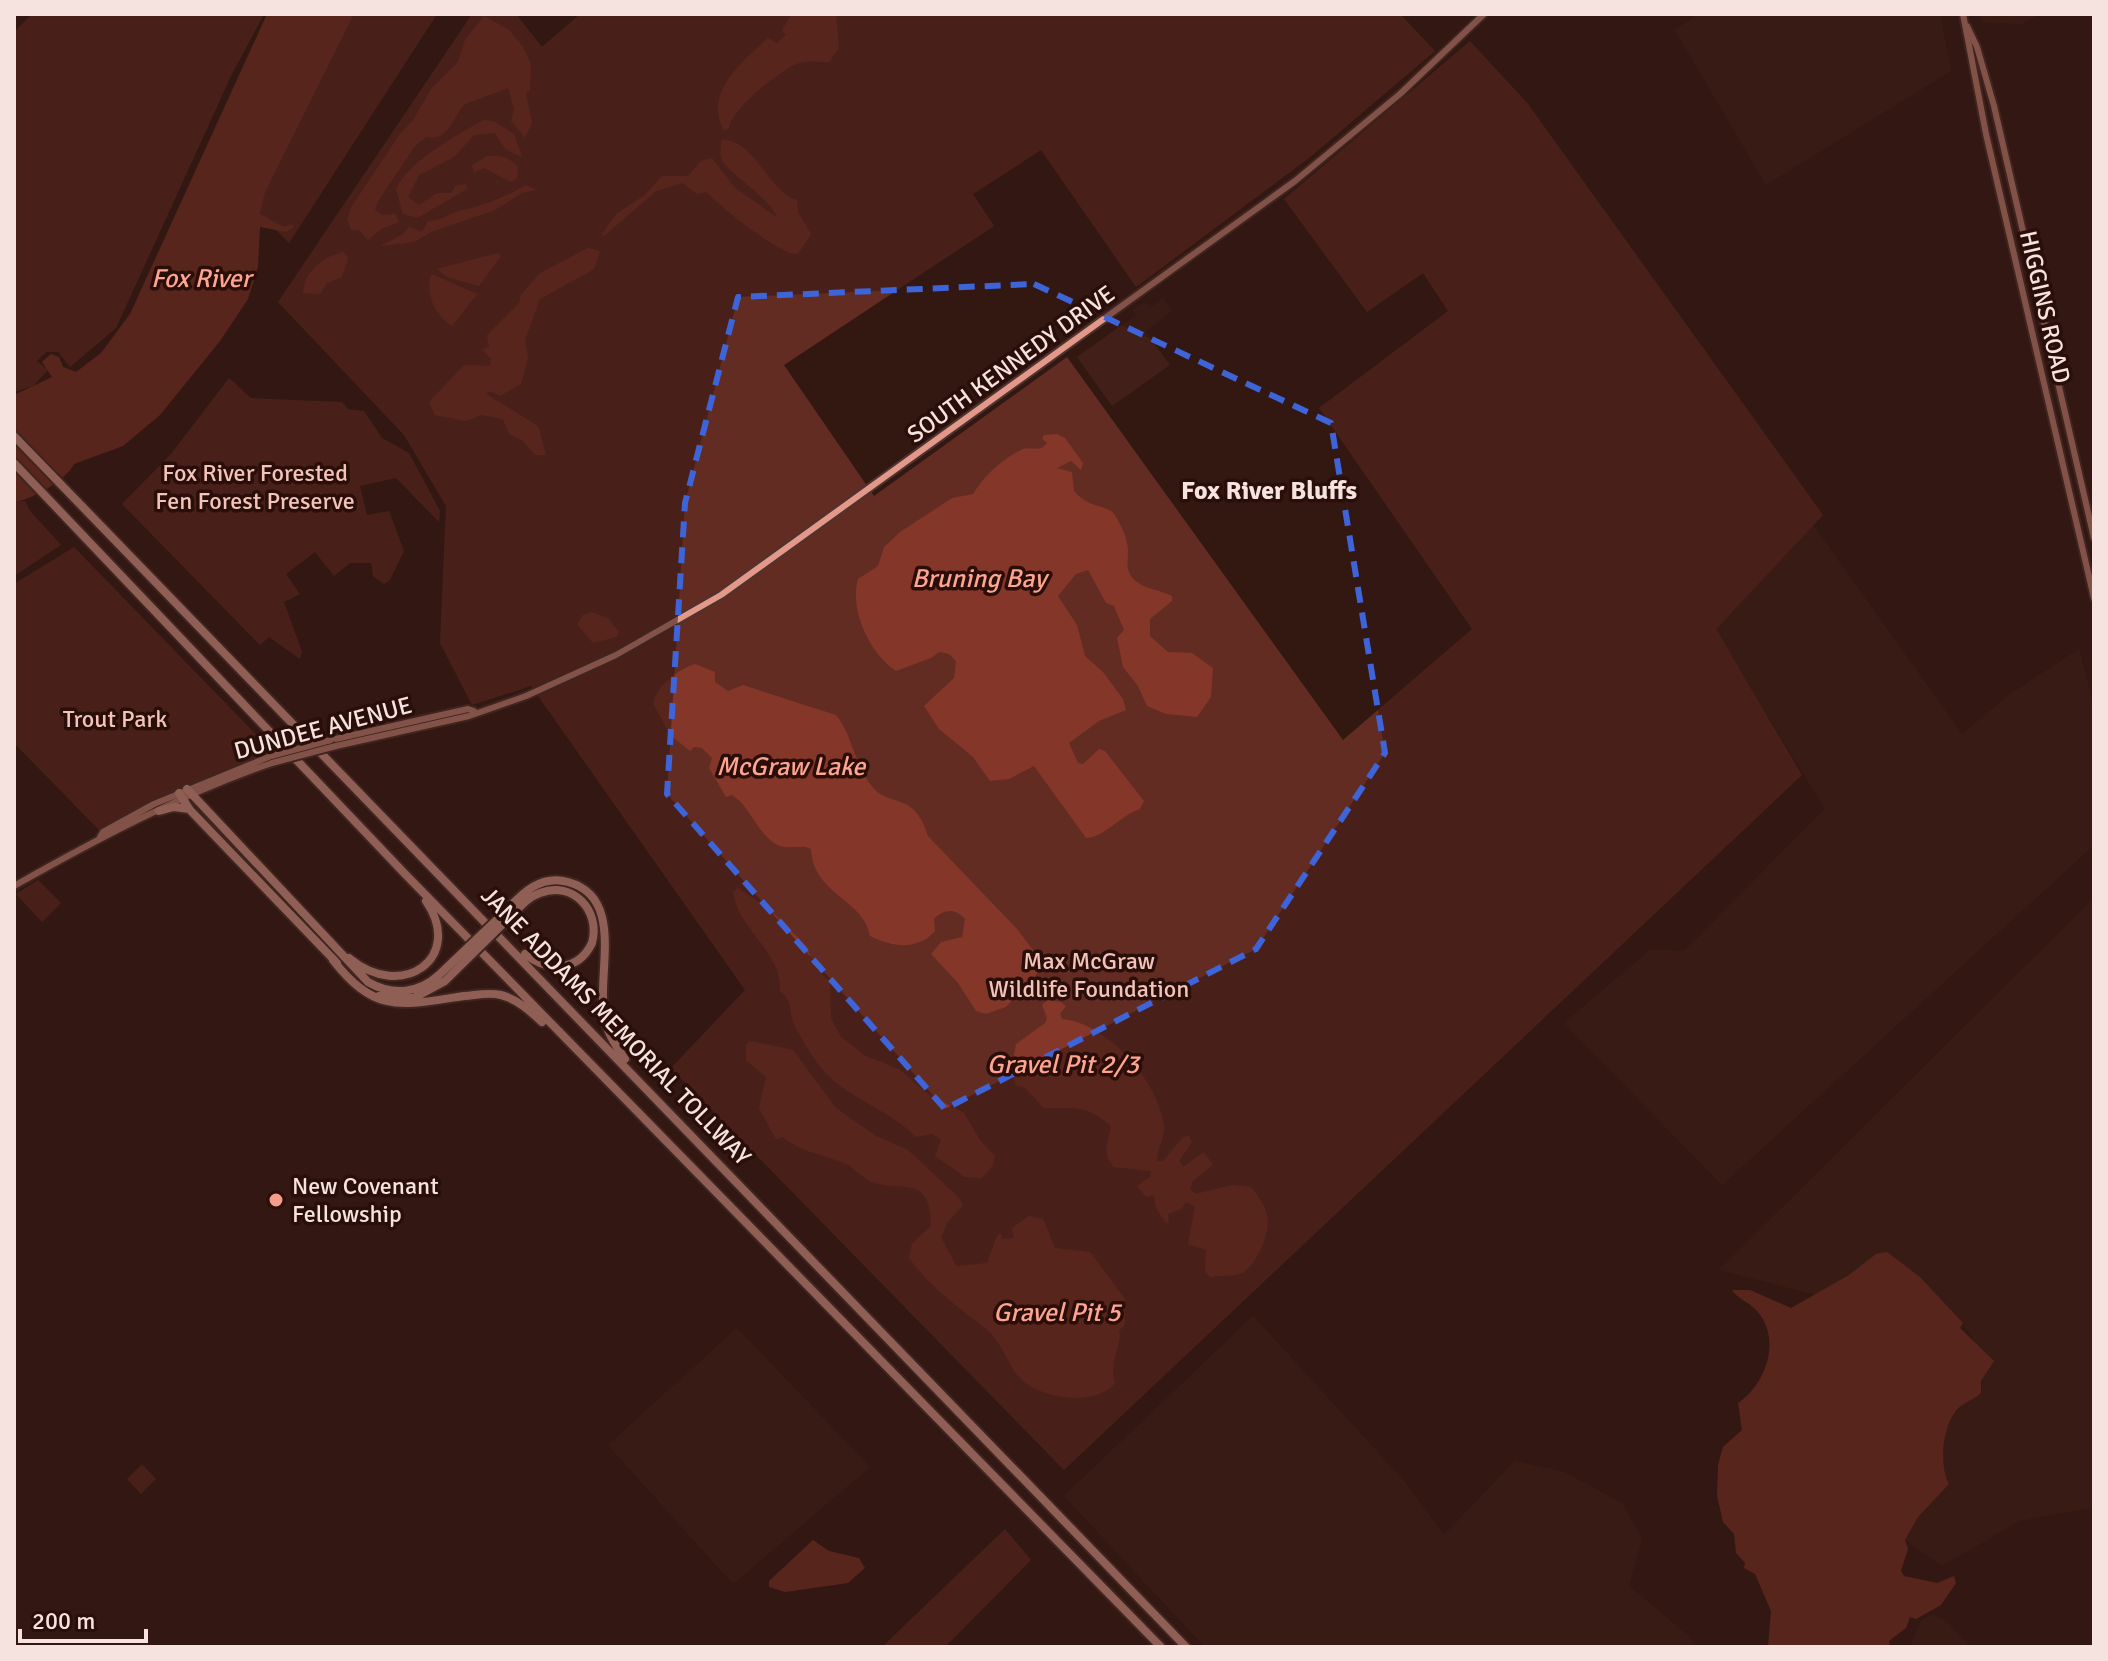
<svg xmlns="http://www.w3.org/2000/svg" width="2108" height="1661" viewBox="0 0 2108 1661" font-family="Signika,sans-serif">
<rect width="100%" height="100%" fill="#331812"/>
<path fill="#422019" d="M 1698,14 L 1940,14 L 1951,71 L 1766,185 L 1675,30 Z
M 1980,14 L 2040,14 L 2021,24 L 1982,22 Z
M 1163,298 L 1172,311 L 1145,331 L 1170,365 L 1112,406 L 1077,357 L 1136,315 L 1133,310 L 1145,302 L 1150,308 Z
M 1813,525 L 1962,734 L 2009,695 L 2079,649 L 2094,708 L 2094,845 L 1722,1185 L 1564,1023 L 1650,950 L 1684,951 L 1825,809 L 1715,629 Z
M 2094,898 L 2094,1507 L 2019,1521 L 1942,1566 L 1905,1540 L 1918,1517 L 1949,1484 L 1942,1462 L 1946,1425 L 1961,1406 L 1981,1393 L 1983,1377 L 1978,1348 L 1963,1323 L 1920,1277 L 1887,1252 L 1818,1295 L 1719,1270 Z
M 1253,1316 L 1403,1480 L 1444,1535 L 1515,1461 L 1564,1472 L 1622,1503 L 1642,1539 L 1629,1586 L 1691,1638 L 1694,1647 L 1205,1647 L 1064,1496 Z
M 737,1328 L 870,1467 L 733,1584 L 608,1445 Z
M 1935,1615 L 1946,1621 L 1971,1647 L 1910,1647 L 1922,1619 Z"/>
<path fill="#622c22" d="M 32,14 L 264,14 L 231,76 L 116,328 L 70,367 L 58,352 L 46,352 L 37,361 L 48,370 L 33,386 L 14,392 L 14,32 Z
M 354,14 L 437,14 L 289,243 L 260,214 L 265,193 Z
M 472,14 L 516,14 L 542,47 L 580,14 L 1400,14 L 1435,51 L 1309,158 L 1136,287 L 1041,150 L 973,194 L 994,226 L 784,365 L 874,496 L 1067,357 L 1343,740 L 1472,629 L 1319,408 L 1448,311 L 1423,273 L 1367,312 L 1284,199 L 1470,41 L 1528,104 L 1823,515 L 1716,629 L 1802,775 L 1064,1470 L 671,1068 L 745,990 L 531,686 L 472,705 L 440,643 L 446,506 L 404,435 L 278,302 Z
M 229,378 L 251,398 L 342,402 L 348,409 L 364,411 L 382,438 L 409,453 L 440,511 L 439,522 L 396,478 L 360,486 L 367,515 L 389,511 L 404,551 L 390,580 L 384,584 L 373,576 L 371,563 L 350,563 L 334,576 L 315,552 L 286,574 L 300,594 L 284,602 L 302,652 L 300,659 L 269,637 L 260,645 L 122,504 L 171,454 Z
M 25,501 L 30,511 L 61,545 L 14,576 L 14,502 Z
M 74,547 L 272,751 L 146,804 L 100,831 L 14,743 L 14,584 Z
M 38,880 L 61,903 L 42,922 L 16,894 Z
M 142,1464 L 156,1479 L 141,1494 L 127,1479 Z
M 1005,1529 L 1031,1560 L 945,1647 L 882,1647 Z"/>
<path fill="#843629" d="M 267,14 L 354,14 L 265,193 L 260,214 L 284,227 L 292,224 L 294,227 L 286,232 L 260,227 L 258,267 L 248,299 L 220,341 L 160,415 L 123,446 L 74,464 C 66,480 32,500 14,502 L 14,395 L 52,377 L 42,362 L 51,354 L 59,357 L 63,367 L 76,372 L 101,353 L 130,314 Z
M 792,14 L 836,14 L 839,48 L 829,62 C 822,62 811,61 803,62 C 786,64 731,109 729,128 L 724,131 C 703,92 742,62 768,38 L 777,43 L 786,35 L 782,30 Z
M 484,16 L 509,30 L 523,47 L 531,64 L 530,90 L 526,93 L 532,123 L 525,138 L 511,121 L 514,109 L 508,88 L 465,104 C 452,117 450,141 426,137 L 415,146 L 378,201 L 375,210 L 383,215 L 395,214 L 399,222 L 381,229 L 368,240 L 359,230 L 351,230 L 347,219 L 352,206 L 400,134 L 414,119 L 431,89 L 458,62 L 465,40 Z
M 484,120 L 493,121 L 514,134 L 522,157 L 505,149 L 495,133 L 474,135 L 454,157 L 419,175 L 408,197 L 419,205 L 437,193 L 451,193 L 456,186 L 466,184 L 467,189 L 417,218 L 403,214 L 396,189 C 410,160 457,135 484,120 Z
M 722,140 C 758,141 766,191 797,200 L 798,212 L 811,234 L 798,254 C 781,256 720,207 707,192 L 697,194 L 683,183 L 656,191 L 604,236 L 602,234 L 616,214 L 645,195 L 662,176 L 688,176 L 701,161 L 712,158 L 735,188 L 778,218 C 765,195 743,183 725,165 C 719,158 720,149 722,140 Z
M 487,156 C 500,155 509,157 518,167 L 517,178 L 511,182 L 484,168 L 474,172 L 472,165 Z
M 526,185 L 536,190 L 522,193 L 495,210 L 431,232 L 414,242 L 380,246 L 402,235 L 409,227 L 422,232 L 428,221 C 443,221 449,213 463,210 C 486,205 506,197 526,185 Z
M 588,248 L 600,251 L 594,269 L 540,299 L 525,340 L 528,358 L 521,384 L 500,396 L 490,391 L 486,394 L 538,426 L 546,455 L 535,455 L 522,440 L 509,434 L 503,419 L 481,415 L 466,421 L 435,415 L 429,402 L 464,365 L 490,366 L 491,359 L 482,349 L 489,347 L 487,335 L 520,302 L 520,296 L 540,273 Z
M 344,252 L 348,258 L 342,277 L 327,283 L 320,294 L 303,293 C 305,270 324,256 344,252 Z
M 498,253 L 501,256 L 479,286 L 447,277 L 437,269 Z
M 431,274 L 477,294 L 452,326 C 435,315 425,294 431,274 Z
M 1057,434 L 1065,438 L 1083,463 L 1081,470 L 1071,461 L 1057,468 L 1072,472 L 1074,491 C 1089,509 1110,505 1115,515 C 1119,522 1126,535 1127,543 C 1131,557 1121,570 1137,582 C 1148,590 1161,590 1172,596 L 1172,601 L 1150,619 L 1150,636 L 1168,652 L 1192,653 L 1213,668 L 1211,697 L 1197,717 L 1166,714 L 1147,706 L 1138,686 L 1123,667 L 1117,638 L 1124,630 L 1114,606 L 1106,603 L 1088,570 L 1076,574 L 1058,596 L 1077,625 L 1085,656 L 1103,672 L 1123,699 L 1126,710 L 1099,721 L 1069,743 L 1078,763 L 1083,764 L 1099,749 L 1105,751 L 1144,801 L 1140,809 C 1121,815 1105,837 1086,838 L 1034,766 L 1009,779 L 990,781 L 973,757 L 939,729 L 924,706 L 954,678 L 956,661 L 949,654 L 939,652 L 931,658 L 896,671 C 870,654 849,610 858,579 L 878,566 L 884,547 L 900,532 L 952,498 L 973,494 C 983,477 1003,458 1023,449 C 1029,447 1034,450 1042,448 L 1047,443 L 1042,438 L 1044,435 Z
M 591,612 L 608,618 L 619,632 L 616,637 L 593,643 L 577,624 L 583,615 Z
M 695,664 L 715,672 L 715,682 L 728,691 L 743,685 L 836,715 C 851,732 855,765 871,785 C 888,809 914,789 928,836 L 1018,930 L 1035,953 L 1039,968 L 1036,975 L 1006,1007 L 986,1014 L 976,1011 L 958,983 L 931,954 L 941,942 L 962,937 L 965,919 C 955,908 944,909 934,919 L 935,931 C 918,951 892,947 870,936 C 864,899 813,895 811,849 C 799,843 788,852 774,843 C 755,830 751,807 732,795 L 726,797 L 709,768 L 712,758 L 702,748 L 694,747 L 690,751 L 670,735 L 653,703 C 658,685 678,669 695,664 Z
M 738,888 L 769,909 L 806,946 L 816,969 L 830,982 L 831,1018 L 841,1037 L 864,1055 L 900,1070 L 928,1094 L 964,1113 L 980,1140 L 995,1156 L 993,1165 L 982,1178 L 965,1177 L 935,1156 L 941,1140 L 932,1134 L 916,1137 C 890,1110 851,1100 825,1072 C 817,1064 798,1034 794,1024 C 788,1011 794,1001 780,991 C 782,951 739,931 733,892 Z
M 1047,1000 L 1061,1002 L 1066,1006 L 1060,1014 L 1062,1019 C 1106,1022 1159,1082 1164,1125 C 1165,1139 1157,1148 1157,1161 L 1163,1161 L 1183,1137 L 1189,1136 L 1192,1142 L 1179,1161 L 1183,1167 L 1204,1152 L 1213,1165 L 1193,1181 L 1190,1189 L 1195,1194 L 1233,1185 L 1251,1187 C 1257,1195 1265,1205 1267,1215 C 1271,1231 1257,1266 1242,1273 C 1233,1277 1220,1275 1210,1277 L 1205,1272 L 1206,1250 L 1188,1244 L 1195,1207 L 1186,1202 L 1181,1209 L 1168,1214 L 1169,1223 L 1166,1223 L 1156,1208 L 1154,1195 L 1146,1197 L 1137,1186 L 1150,1177 L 1151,1171 L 1114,1167 C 1101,1152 1108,1144 1111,1126 C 1086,1103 1074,1109 1044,1108 L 1025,1088 L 1016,1085 L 1011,1073 L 1016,1044 L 1045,1023 L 1047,1018 L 1042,1005 Z
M 750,1041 L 793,1050 L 836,1108 L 876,1136 L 908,1150 L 958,1197 L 963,1205 L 947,1223 L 941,1237 L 956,1266 L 987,1263 L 997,1236 L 1000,1233 L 1002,1239 L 1014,1238 L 1012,1228 L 1029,1216 L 1043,1219 L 1055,1248 L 1090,1252 L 1125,1299 L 1125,1324 L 1119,1331 C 1123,1346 1108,1358 1115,1383 C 1096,1407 1040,1399 1020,1378 C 1006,1362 1002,1341 985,1328 C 957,1306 930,1287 909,1258 L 912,1244 L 931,1226 C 931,1172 900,1193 872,1182 C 862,1178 855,1168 846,1164 C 825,1154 801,1153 783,1137 L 776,1139 L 759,1108 L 766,1077 L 746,1060 L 746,1045 Z
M 1887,1252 L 1920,1277 L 1963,1323 L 1960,1328 L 1994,1361 L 1981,1381 L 1981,1393 C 1974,1400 1961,1403 1955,1412 C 1942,1430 1939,1465 1949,1484 L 1918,1517 L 1905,1540 L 1908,1549 L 1901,1571 L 1904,1576 L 1937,1583 L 1954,1576 L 1956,1583 L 1941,1605 L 1916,1619 L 1910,1617 L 1906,1628 L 1889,1641 L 1890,1647 L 1768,1647 L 1771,1611 L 1755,1574 L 1744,1568 L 1745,1563 L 1736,1553 L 1734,1534 L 1723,1522 L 1717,1496 L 1718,1465 L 1723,1447 L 1742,1430 L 1738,1403 C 1765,1385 1782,1341 1758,1312 C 1750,1302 1740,1301 1732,1290 L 1750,1290 L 1791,1308 L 1849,1275 L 1876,1254 Z
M 813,1540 L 829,1551 L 859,1558 L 865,1568 L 848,1583 L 785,1592 L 769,1587 L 769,1581 Z"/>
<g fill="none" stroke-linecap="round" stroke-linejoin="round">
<g stroke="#4e342f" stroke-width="10">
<path id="major" d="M 1963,14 L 1986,134 L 2094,598
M 1967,26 L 1977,47 L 1994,106 L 2094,538
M 331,740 L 468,709 L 474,711
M 336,746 L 469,716 L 526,696 L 616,655 L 721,595 L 1295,181 L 1400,94 L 1484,14
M 100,837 L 103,832 L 154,804 L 271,756
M 14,886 C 97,839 182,794 272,763"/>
</g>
<g stroke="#4e342f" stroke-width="12">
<path id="highway" d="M 14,436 L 1186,1647
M 14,463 L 406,875 L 1161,1647
M 187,789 L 368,982 C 392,996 418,994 439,975
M 179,793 L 190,810 L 337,963
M 159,811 L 174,807 L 189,809
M 505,912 C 522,893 541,874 568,882 C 625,897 597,973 604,1014 C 606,1031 615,1045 625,1059
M 510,917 C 519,908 528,897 540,893 C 573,880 601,911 592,943 C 578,972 548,972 525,954
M 349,958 C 402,1002 465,958 426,901
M 333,960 C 376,1015 402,1005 464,996 C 477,995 489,992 501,995 C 517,999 530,1011 542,1022
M 379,996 L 414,998 L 445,981"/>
</g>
<use href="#major" stroke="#e39889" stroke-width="6"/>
<use href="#highway" stroke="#ffb6a7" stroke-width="8"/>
<g stroke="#4e342f" stroke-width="10" stroke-linecap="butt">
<path id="major-bridge" d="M 271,756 L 331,740
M 272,763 L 336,746"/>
</g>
<g stroke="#4e342f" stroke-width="12" stroke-linecap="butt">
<path id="highway-bridge" d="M 439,975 L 505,912
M 445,981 L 510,917"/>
</g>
<use href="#major-bridge" stroke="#e39889" stroke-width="6"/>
<use href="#highway-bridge" stroke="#ffb6a7" stroke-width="8"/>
</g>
<path d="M0 0H2108V1661H0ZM 1034,284 L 1331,423 L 1385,753 L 1256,949 L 945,1109 L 667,794 L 685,503 L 738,297 Z" fill="#331812" fill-opacity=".55" fill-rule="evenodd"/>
<path fill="none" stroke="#3e64d9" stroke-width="6" stroke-dasharray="16 10" stroke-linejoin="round" d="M 1034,284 L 1331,423 L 1385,753 L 1256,949 L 945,1109 L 667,794 L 685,503 L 738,297 Z"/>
<circle fill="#f49d8c" stroke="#290e09" stroke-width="3" cx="276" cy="1200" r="8"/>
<g text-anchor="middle" stroke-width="7" stroke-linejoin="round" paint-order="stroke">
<g font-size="24" fill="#f6e2de" stroke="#290e09">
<text transform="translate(2045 307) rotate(77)" y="8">HIGGINS ROAD</text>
<text transform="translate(1011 364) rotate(-36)" y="8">SOUTH KENNEDY DRIVE</text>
<text transform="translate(323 728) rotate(-15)" y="8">DUNDEE AVENUE</text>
<text transform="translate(616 1026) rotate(46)" y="8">JANE ADDAMS MEMORIAL TOLLWAY</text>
</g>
<g font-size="24" fill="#f3c3ba" stroke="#290e09">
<text x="255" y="481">Fox River Forested<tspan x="255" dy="28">Fen Forest Preserve</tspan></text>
<text x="115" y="727">Trout Park</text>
<text x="1089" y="969">Max McGraw<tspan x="1089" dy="28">Wildlife Foundation</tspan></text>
</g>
<g font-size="24" fill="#f6e2de" stroke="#290e09" text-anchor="start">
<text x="292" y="1194">New Covenant<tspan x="292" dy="28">Fellowship</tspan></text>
</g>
<g font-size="26" font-style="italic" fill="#fea491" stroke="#290e09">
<text x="201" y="287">Fox River</text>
<text x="979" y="587">Bruning Bay</text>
<text x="791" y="775">McGraw Lake</text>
<text x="1063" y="1073">Gravel Pit 2/3</text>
<text x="1057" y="1321">Gravel Pit 5</text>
</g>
<g font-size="26" font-weight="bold" fill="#f6e2de" stroke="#290e09">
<text x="1269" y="499">Fox River Bluffs</text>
</g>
</g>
<rect width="2108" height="1661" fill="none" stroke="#f6e2de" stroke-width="32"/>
<path d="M20 1629v12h126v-12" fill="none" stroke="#f6e2de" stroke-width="4"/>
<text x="32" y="1629" font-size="24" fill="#f6e2de" stroke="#290e09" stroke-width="6" paint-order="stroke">200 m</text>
</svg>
